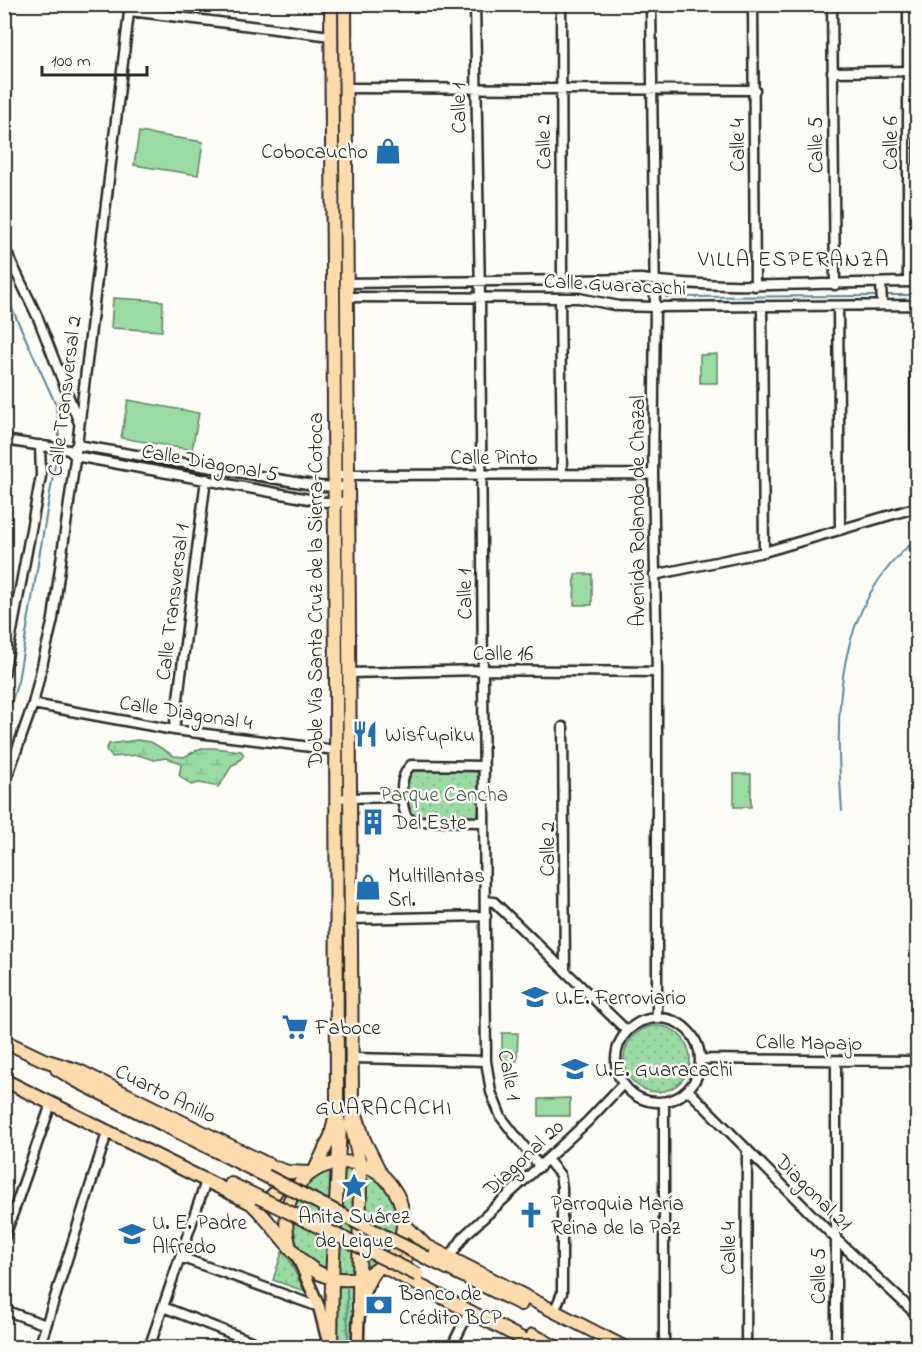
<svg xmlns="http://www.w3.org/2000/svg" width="922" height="1352" viewBox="0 0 922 1352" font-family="'Indie Flower',sans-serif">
<defs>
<pattern id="grass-dots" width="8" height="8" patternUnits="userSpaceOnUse" patternTransform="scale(1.5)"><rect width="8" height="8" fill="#9adaa3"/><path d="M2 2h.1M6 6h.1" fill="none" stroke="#85bb8c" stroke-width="1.8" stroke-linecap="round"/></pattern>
<pattern id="wetland-marsh" width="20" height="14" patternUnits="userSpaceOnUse" patternTransform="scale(1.5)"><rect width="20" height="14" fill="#9adaa3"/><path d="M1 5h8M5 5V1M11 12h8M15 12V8" fill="none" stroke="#85bb8c"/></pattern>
</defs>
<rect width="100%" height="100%" fill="#fdfcf7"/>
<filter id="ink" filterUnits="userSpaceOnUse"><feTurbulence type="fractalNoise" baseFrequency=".0167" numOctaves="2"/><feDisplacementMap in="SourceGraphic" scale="12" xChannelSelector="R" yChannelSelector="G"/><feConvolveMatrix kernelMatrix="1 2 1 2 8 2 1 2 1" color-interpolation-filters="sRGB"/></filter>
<g filter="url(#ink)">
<path fill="url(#grass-dots)" stroke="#628267" stroke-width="1.5" d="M 472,769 L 480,775 L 480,813 L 475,818 L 413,817 L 407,811 L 408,776 L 412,771 Z
M624 1059a33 33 0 1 1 66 0a33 33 0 1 1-66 0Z
M 344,1168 L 357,1170 L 352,1274 L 336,1273 Z
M 335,1170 L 327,1270 C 318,1265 308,1260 301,1250 C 288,1233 289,1204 302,1188 C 311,1177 323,1173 335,1170 Z
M 365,1173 C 400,1188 410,1237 379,1262 C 374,1265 368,1268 362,1271 Z
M 282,1252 L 286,1253 L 304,1291 L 273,1280 Z
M 336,1284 L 353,1286 L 353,1347 L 336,1348 Z"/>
<path fill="url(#wetland-marsh)" stroke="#628267" stroke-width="1.5" d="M 137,740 L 151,742 L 174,756 L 184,757 L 201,748 L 213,748 L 241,751 L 244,755 L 237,763 L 232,765 L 222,782 L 218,787 L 200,783 L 191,785 L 179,775 L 181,766 L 179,762 L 166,758 L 154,760 L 138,755 L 112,757 L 106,750 L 109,744 Z"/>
<path fill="#9adaa3" stroke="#628267" stroke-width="1.5" d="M 139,132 L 203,142 L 198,175 L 134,165 Z
M 113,298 L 163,301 L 162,331 L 111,328 Z
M 717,354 L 717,383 L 700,383 L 700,355 Z
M 128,400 L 199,413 L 192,450 L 121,438 Z
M 575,574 L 592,574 L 592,605 L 574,605 Z
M 734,774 L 751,774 L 751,807 L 734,807 Z
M 502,1033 L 518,1033 L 517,1061 L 502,1061 Z
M 570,1098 L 570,1116 L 539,1116 L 539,1099 Z"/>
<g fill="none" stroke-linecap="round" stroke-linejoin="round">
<path stroke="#5b8895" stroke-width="2" d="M 4,291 L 56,405 L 59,437 L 58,446
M 887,295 L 918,295
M 666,297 L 876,296
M 4,726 L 18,681 L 57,452
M 842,811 C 835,713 832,606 918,538
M 347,1289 L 348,1348"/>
<g stroke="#2b2b2b" stroke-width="13">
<path id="minor" d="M 475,4 L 480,298 L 486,1061 L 491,1092 L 501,1117 L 540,1167
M 561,4 L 562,280
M 651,4 L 655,307 L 653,474 L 657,672 L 657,1017
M 753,4 L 755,286
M 832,4 L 835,285
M 130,11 L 331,36
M 832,72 L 918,71
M 345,88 L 755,90
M 4,247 L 38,318 L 79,423
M 908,282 L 908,4
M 347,283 L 641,279 C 733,291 825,282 918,282
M 881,283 L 882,305
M 347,297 L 579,298 L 619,306 L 655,307 L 918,305
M 560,298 L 562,475
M 915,305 L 916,507
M 762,306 L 764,552
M 838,306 L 840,529
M 4,440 L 69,450 L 75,456 L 325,502 L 348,502
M 75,447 L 77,445 L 319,486 L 340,487
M 334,475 L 653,474
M 654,575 L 764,552 L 918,507
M 349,673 L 483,670 L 657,672
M 4,674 L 41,476 L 40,445
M 33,704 L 174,730 L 335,750
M 563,727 L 565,970
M 174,730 L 206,479
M 4,786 L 33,704 L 53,619 L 77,445 L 130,4
M 345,798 L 401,797
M 484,822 L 413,821 L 406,816 C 401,801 398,777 411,765 L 484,766
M 486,901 L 494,902 L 627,1031
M 351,919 L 486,916
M616 1060a42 42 0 1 1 84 0a42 42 0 1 1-84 0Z
M 352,1058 L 486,1061
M 701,1059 L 918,1061
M 688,1090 L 836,1239 L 918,1316
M 547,1159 L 560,1175 L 562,1187 L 562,1293 L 554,1312
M 4,1239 L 51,1104
M 180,1257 L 319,1307
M 449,1258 L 465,1235 L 587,1122 L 623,1084
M 163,1307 L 269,1348
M 4,1310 L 46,1325
M 39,1348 L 107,1133
M 149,1348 L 206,1181
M 451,1348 L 470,1310
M 663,1348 L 664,1342 L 664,1102
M 746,1348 L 747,1149
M 836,1348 L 836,1061"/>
</g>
<g stroke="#2b2b2b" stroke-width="15">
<path id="major" d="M 298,1258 L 319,1307 L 328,1342
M 358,1348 C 358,1314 357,1299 377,1269"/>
</g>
<g stroke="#2b2b2b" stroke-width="16">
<path id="highway" d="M 345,4 L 352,1102 L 364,1140 L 382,1176
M 4,1041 L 44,1060 L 79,1071 L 273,1167 L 288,1172 L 311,1173
M 57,1069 L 75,1080 L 266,1176
M 4,1080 L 251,1203 C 271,1222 286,1246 306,1264 C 331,1286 365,1284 388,1260 C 402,1246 406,1225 401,1205 C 399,1195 392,1186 385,1178 C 357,1151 309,1160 292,1195 C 285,1211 285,1228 289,1244
M 352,1109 L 351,1124 L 360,1164 L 359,1309
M 315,1170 L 331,1136 L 337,1108 L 336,681 L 331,4
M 231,1184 L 258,1197
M 258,1202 C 273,1199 281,1190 278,1175
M 404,1224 L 425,1245 L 626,1348
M 427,1258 L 521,1304
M 382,1266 L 540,1348
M 407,1276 C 400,1262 406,1250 420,1246
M 533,1335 L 557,1348
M 331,1348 L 332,1278 L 340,1128 L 338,1118"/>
</g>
<use href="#minor" stroke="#fdfcf7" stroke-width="8"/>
<use href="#major" stroke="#fedbac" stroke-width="10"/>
<use href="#highway" stroke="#fedbac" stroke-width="12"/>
<g stroke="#2b2b2b" stroke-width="16" stroke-linecap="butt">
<path id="highway-bridge" d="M 266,1176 L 427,1258
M 258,1197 L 418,1275"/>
</g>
<use href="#highway-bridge" stroke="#fedbac" stroke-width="12"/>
</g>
</g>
<defs>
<g id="shop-bare" transform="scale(2.07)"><path d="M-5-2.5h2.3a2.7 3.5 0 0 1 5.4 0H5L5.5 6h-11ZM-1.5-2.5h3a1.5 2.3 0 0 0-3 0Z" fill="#1f6fb2" stroke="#fdfcf7" stroke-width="2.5" paint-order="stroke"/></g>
<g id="restaurant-bare" transform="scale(2.07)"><path d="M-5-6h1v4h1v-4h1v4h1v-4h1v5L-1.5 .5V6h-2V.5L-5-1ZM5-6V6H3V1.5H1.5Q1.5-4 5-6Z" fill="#1f6fb2" stroke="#fdfcf7" stroke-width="2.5" paint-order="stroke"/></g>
<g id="building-bare" transform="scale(2.07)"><path d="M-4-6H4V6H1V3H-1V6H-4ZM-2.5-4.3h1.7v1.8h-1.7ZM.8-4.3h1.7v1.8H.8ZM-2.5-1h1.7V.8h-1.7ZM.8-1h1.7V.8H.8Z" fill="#1f6fb2" stroke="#fdfcf7" stroke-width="2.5" paint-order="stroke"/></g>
<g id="school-bare" transform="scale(2.07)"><path d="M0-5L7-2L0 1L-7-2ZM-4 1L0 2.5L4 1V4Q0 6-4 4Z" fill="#1f6fb2" stroke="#fdfcf7" stroke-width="2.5" paint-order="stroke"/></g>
<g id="supermarket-bare" transform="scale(2.07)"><path d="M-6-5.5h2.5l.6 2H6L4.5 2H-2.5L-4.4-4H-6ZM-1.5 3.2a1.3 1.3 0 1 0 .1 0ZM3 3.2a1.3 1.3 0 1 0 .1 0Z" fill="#1f6fb2" stroke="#fdfcf7" stroke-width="2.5" paint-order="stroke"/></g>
<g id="sight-bare" transform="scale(2.07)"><path d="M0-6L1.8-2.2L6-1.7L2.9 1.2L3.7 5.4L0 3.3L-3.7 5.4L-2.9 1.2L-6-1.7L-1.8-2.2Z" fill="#1f6fb2" stroke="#fdfcf7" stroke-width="2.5" paint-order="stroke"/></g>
<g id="church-bare" transform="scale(2.07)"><path d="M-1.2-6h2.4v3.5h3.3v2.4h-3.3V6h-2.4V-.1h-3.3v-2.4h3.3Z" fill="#1f6fb2" stroke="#fdfcf7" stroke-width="2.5" paint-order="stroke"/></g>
<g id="bank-bare" transform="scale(2.07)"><path d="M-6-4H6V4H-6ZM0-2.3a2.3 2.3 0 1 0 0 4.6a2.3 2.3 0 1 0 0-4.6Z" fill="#1f6fb2" stroke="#fdfcf7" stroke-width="2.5" paint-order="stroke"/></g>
</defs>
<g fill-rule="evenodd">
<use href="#shop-bare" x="388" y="151"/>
<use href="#restaurant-bare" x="365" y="734"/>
<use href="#building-bare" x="373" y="822"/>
<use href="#shop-bare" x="368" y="887"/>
<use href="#school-bare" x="535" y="997"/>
<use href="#supermarket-bare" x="295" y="1027"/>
<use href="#school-bare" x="575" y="1069"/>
<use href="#sight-bare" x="354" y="1186"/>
<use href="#church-bare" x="531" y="1215"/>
<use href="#school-bare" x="132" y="1234"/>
<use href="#bank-bare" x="379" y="1305"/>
</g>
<g text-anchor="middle" stroke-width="5" stroke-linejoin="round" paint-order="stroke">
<g font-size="21" fill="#2b2b2b" stroke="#fdfcf7">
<text transform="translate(458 108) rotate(-91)" y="7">Calle 1</text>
<text transform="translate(543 142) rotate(-91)" y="7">Calle 2</text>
<text transform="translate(890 143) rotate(-90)" y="7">Calle 6</text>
<text transform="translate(737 145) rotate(-90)" y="7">Calle 4</text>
<text transform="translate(815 145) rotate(-91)" y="7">Calle 5</text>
<text transform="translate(615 284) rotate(3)" y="7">Calle Guaracachi</text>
<text transform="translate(64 396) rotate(-83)" y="7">Calle Transversal 2</text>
<text x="494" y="464">Calle Pinto</text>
<text transform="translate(210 462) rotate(10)" y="7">Calle Diagonal 5</text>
<text transform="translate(637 511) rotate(-90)" y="7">Avenida Rolando de Chazal</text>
<text transform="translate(315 590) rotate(-90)" y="7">Doble Vía Santa Cruz de la Sierra-Cotoca</text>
<text transform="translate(464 594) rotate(-91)" y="7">Calle 1</text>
<text transform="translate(172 602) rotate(-83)" y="7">Calle Transversal 1</text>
<text x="503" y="660">Calle 16</text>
<text transform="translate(186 712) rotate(9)" y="7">Calle Diagonal 4</text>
<text transform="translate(547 849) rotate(-90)" y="7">Calle 2</text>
<text transform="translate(809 1042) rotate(1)" y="7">Calle Mapajo</text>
<text transform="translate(510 1075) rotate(79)" y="7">Calle 1</text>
<text transform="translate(166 1093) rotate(26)" y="7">Cuarto Anillo</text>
<text transform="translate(523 1157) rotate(-43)" y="7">Diagonal 20</text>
<text transform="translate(814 1192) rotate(45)" y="7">Diagonal 21</text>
<text transform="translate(728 1248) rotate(-90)" y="7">Calle 4</text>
<text transform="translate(818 1276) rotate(-90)" y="7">Calle 5</text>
</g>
<g font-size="21" fill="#2b2b2b" stroke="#fdfcf7" text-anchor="start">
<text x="368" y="158" text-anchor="end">Cobocaucho</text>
<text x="385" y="741">Wisfupiku</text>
<text x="393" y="829">Del Este</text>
<text x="388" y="882">Multillantas<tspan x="388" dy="24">Srl.</tspan></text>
<text x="555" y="1004">U.E. Ferroviario</text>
<text x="315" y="1034">Faboce</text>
<text x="595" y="1076">U.E. Guaracachi</text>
<text x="551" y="1210">Parroquia María<tspan x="551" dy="24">Reina de la Paz</tspan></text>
<text x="354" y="1223" text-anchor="middle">Anita Suárez<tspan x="354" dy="24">de Leigue</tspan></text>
<text x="152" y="1229">U. E. Padre<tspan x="152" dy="24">Alfredo</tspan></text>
<text x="399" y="1300">Banco de<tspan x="399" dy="24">Crédito BCP</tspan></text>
</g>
<g font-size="21" fill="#4c604f" stroke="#fdfcf7">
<text x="444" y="801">Parque Cancha</text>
</g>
<g font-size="22" letter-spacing="1.5" fill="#2b2b2b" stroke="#fdfcf7">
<text x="794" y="266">VILLA ESPERANZA</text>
<text x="384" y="1114">GUARACACHI</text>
</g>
</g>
<rect width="922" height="1352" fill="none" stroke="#fdfcf7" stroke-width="24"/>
<rect x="12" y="12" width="898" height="1328" fill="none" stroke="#2b2b2b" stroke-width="2" filter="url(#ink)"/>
<path d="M42 66v9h105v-9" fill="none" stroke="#2b2b2b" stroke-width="3"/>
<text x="51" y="66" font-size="18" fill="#2b2b2b" stroke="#fdfcf7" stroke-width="4.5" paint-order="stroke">100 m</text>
</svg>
